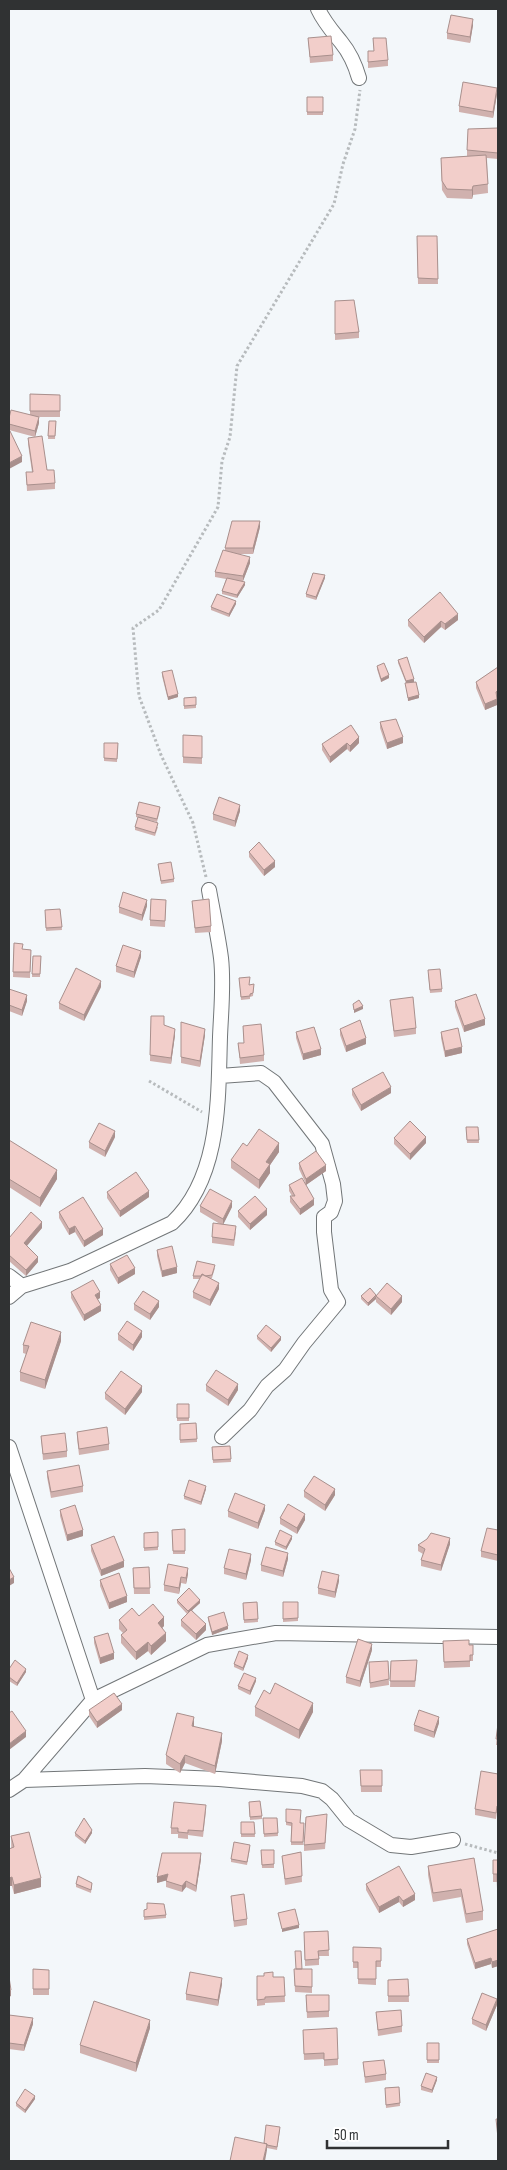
<svg xmlns="http://www.w3.org/2000/svg" width="507" height="2170" viewBox="0 0 507 2170" font-family="'Sofia Sans Condensed',sans-serif">
<rect width="100%" height="100%" fill="#f3f7fa"/>
<g fill="none" stroke-linecap="round" stroke-linejoin="round">
<g stroke="#727678" stroke-width="16">
<path id="minor" d="M 318,9 C 324,22 332,31 341,42 C 350,53 355,64 359,78
M 220,1076 L 261,1073 L 274,1082 L 322,1144 L 333,1184 L 335,1201 L 331,1212 L 324,1217 L 324,1232 L 331,1290 L 338,1302 L 304,1343 L 285,1370 L 267,1386 L 250,1410 L 222,1437
M 9,1276 L 22,1286
M 9,1297 L 22,1286 L 70,1271 L 172,1223 C 221,1177 218,1099 220,1037 C 221,1011 224,984 221,958 C 218,935 213,913 209,890
M 9,1447 L 93,1700
M 24,1780 L 145,1776 L 219,1779 L 302,1786 L 322,1791 L 332,1799 L 349,1820 L 391,1845 L 411,1847 L 453,1840
M 9,1790 L 24,1780 L 93,1700 L 207,1645 L 276,1633 L 498,1637"/>
</g>
<path stroke="#b7bbbd" stroke-width="3" stroke-dasharray="2.5 2.5" stroke-linecap="butt" d="M 206,877 L 193,823 L 161,755 L 139,696 L 133,628 L 159,610 L 218,507 L 222,461 L 230,437 L 237,366 L 334,204 L 343,164 L 355,129 L 360,90
M 149,1081 L 202,1112
M 465,1844 L 498,1853"/>
<use href="#minor" stroke="#fff" stroke-width="14"/>
</g>
<path fill="#d0b1ae" d="M 473,25 L 470,43 L 447,39 L 447,33 Z
M 308,38 L 333,55 L 333,61 L 310,63 Z
M 373,38 L 388,60 L 388,66 L 368,68 L 368,51 L 374,51 Z
M 497,94 L 493,118 L 459,112 L 459,106 Z
M 307,97 L 323,97 L 323,115 L 307,115 Z
M 498,128 L 498,159 L 487,158 L 488,193 L 473,195 L 472,199 L 447,198 L 442,190 L 441,158 L 467,156 L 467,150 Z
M 417,236 L 437,236 L 438,284 L 418,284 Z
M 335,301 L 359,332 L 359,338 L 335,340 Z
M 30,394 L 60,395 L 60,417 L 37,417 L 39,423 L 35,437 L 9,430 L 9,418 L 30,415 Z
M 49,421 L 56,421 L 55,439 L 48,439 Z
M 28,438 L 55,483 L 55,489 L 27,491 L 26,472 L 32,472 L 28,444 Z
M 260,527 L 253,554 L 238,554 L 250,563 L 243,581 L 245,585 L 237,598 L 222,594 L 222,591 L 226,579 L 215,577 L 215,572 L 225,551 L 225,548 Z
M 325,578 L 316,600 L 306,597 L 306,594 Z
M 236,604 L 229,617 L 211,610 L 211,607 Z
M 408,620 L 458,620 L 445,630 L 441,627 L 424,643 L 408,626 Z
M 398,660 L 414,682 L 411,683 L 419,698 L 408,701 L 406,683 L 398,663 Z
M 377,666 L 389,678 L 381,682 L 377,669 Z
M 498,667 L 498,696 L 497,697 L 497,705 L 485,710 L 476,688 L 476,682 Z
M 162,672 L 178,697 L 168,700 L 162,676 Z
M 196,697 L 196,708 L 184,709 L 184,698 Z
M 380,722 L 403,743 L 387,749 L 380,728 Z
M 183,735 L 202,736 L 202,764 L 183,763 Z
M 104,743 L 118,743 L 117,762 L 104,761 Z
M 359,743 L 350,752 L 347,749 L 330,763 L 322,750 L 322,744 Z
M 160,810 L 157,822 L 136,817 L 136,814 Z
M 240,811 L 235,827 L 213,820 L 213,814 Z
M 135,827 L 158,827 L 155,836 L 135,830 Z
M 249,852 L 275,867 L 264,876 L 249,857 Z
M 158,864 L 174,879 L 174,882 L 161,884 Z
M 166,900 L 165,927 L 150,926 L 150,920 Z
M 192,901 L 211,926 L 211,932 L 195,933 Z
M 147,906 L 142,921 L 119,913 L 119,907 Z
M 60,909 L 62,930 L 46,931 L 45,913 Z
M 14,943 L 22,949 L 31,950 L 30,978 L 13,977 Z
M 33,956 L 41,956 L 40,977 L 32,977 Z
M 141,957 L 134,978 L 116,972 L 116,966 Z
M 428,973 L 442,989 L 442,992 L 430,993 Z
M 239,978 L 249,985 L 254,984 L 253,996 L 250,997 L 250,999 L 241,1000 Z
M 101,987 L 84,1021 L 59,1009 L 59,1003 Z
M 9,989 L 27,1001 L 22,1016 L 9,1011 Z
M 390,1000 L 416,1028 L 416,1034 L 394,1037 Z
M 455,1001 L 485,1025 L 464,1032 L 455,1007 Z
M 151,1016 L 164,1025 L 175,1035 L 171,1064 L 150,1061 Z
M 181,1022 L 205,1035 L 200,1067 L 181,1063 Z
M 243,1026 L 264,1055 L 264,1061 L 240,1064 L 238,1043 L 244,1043 Z
M 340,1029 L 366,1044 L 346,1052 L 340,1035 Z
M 296,1032 L 321,1055 L 303,1060 L 296,1038 Z
M 441,1032 L 462,1053 L 445,1057 L 441,1038 Z
M 352,1089 L 391,1093 L 361,1111 L 352,1095 Z
M 466,1127 L 478,1127 L 479,1143 L 467,1143 Z
M 115,1137 L 105,1157 L 89,1148 L 89,1142 Z
M 394,1138 L 426,1143 L 410,1160 L 394,1144 Z
M 9,1140 L 57,1179 L 40,1207 L 9,1187 Z
M 247,1146 L 279,1152 L 270,1165 L 270,1173 L 259,1189 L 231,1168 L 231,1160 Z
M 299,1163 L 326,1171 L 306,1185 L 314,1205 L 300,1215 L 290,1202 L 290,1196 L 292,1196 L 289,1191 L 289,1185 L 305,1182 L 299,1169 Z
M 107,1192 L 149,1197 L 120,1217 L 107,1198 Z
M 200,1206 L 232,1207 L 223,1224 L 236,1232 L 234,1246 L 212,1243 L 212,1237 L 220,1224 L 200,1212 Z
M 238,1211 L 267,1215 L 250,1230 L 238,1217 Z
M 59,1212 L 103,1235 L 84,1247 L 75,1232 L 69,1235 L 59,1218 Z
M 42,1228 L 27,1246 L 38,1262 L 26,1276 L 9,1261 L 9,1238 Z
M 157,1250 L 177,1273 L 162,1277 L 157,1256 Z
M 110,1264 L 135,1274 L 118,1284 L 110,1270 Z
M 215,1268 L 212,1278 L 211,1278 L 219,1289 L 210,1306 L 193,1298 L 193,1292 L 200,1279 L 193,1279 L 193,1276 Z
M 71,1292 L 100,1298 L 98,1299 L 101,1311 L 84,1321 L 71,1298 Z
M 376,1295 L 402,1302 L 391,1315 L 376,1302 L 376,1299 L 368,1306 L 361,1299 L 361,1296 Z
M 134,1304 L 159,1307 L 150,1320 L 134,1310 Z
M 118,1334 L 142,1337 L 133,1351 L 118,1340 Z
M 257,1336 L 281,1340 L 271,1352 L 257,1339 Z
M 61,1341 L 45,1389 L 20,1381 L 20,1372 L 26,1354 L 23,1353 L 23,1345 Z
M 206,1385 L 238,1390 L 228,1406 L 206,1391 Z
M 142,1392 L 125,1415 L 105,1399 L 105,1393 Z
M 177,1404 L 189,1404 L 189,1421 L 177,1421 Z
M 196,1423 L 197,1442 L 180,1443 L 180,1424 Z
M 77,1432 L 109,1444 L 109,1450 L 79,1455 L 77,1438 Z
M 41,1436 L 67,1451 L 67,1457 L 43,1460 Z
M 230,1446 L 231,1462 L 213,1463 L 212,1447 Z
M 47,1471 L 83,1486 L 83,1492 L 51,1498 L 47,1477 Z
M 206,1489 L 201,1505 L 184,1499 L 184,1496 Z
M 304,1491 L 335,1495 L 325,1511 L 304,1497 Z
M 60,1510 L 83,1536 L 67,1541 L 60,1516 Z
M 265,1510 L 258,1529 L 228,1517 L 228,1511 Z
M 280,1518 L 305,1520 L 297,1534 L 280,1524 Z
M 185,1529 L 185,1554 L 173,1554 L 172,1530 Z
M 498,1530 L 498,1561 L 481,1557 L 481,1551 Z
M 158,1532 L 158,1550 L 144,1551 L 144,1533 Z
M 292,1539 L 286,1550 L 275,1545 L 275,1542 Z
M 450,1544 L 441,1571 L 421,1566 L 421,1560 L 423,1554 L 418,1551 L 418,1545 Z
M 91,1545 L 124,1567 L 101,1576 L 91,1551 Z
M 288,1559 L 283,1577 L 261,1571 L 261,1565 Z
M 251,1560 L 246,1580 L 224,1574 L 224,1568 Z
M 149,1567 L 150,1594 L 134,1594 L 133,1568 Z
M 188,1574 L 186,1584 L 181,1583 L 179,1594 L 164,1591 L 164,1585 Z
M 100,1580 L 127,1602 L 109,1609 L 100,1586 Z
M 339,1581 L 335,1598 L 318,1594 L 318,1588 Z
M 177,1600 L 200,1603 L 192,1610 L 206,1630 L 196,1640 L 181,1626 L 181,1620 L 187,1614 L 177,1603 Z
M 257,1602 L 258,1622 L 244,1623 L 243,1603 Z
M 283,1602 L 298,1602 L 298,1621 L 283,1622 Z
M 139,1616 L 164,1626 L 162,1628 L 166,1641 L 151,1655 L 148,1651 L 136,1660 L 121,1643 L 121,1635 L 123,1633 L 119,1629 L 119,1620 Z
M 208,1617 L 228,1629 L 212,1635 L 208,1620 Z
M 94,1637 L 114,1659 L 100,1664 L 94,1643 Z
M 443,1641 L 469,1645 L 473,1645 L 473,1661 L 470,1661 L 470,1667 L 444,1668 Z
M 372,1650 L 360,1687 L 346,1683 L 346,1677 Z
M 248,1658 L 243,1671 L 234,1667 L 234,1664 Z
M 388,1661 L 389,1685 L 370,1688 L 369,1668 Z
M 391,1661 L 417,1666 L 415,1687 L 390,1687 Z
M 9,1669 L 26,1672 L 17,1686 L 9,1681 Z
M 256,1681 L 250,1695 L 238,1689 L 238,1686 Z
M 255,1707 L 313,1712 L 299,1739 L 255,1716 Z
M 89,1710 L 122,1710 L 97,1728 L 89,1716 Z
M 439,1723 L 434,1738 L 414,1731 L 414,1725 Z
M 498,1724 L 498,1745 L 496,1745 Z
M 194,1727 L 222,1741 L 215,1774 L 185,1763 L 180,1773 L 166,1764 L 166,1755 Z
M 360,1770 L 382,1770 L 382,1792 L 361,1792 Z
M 498,1774 L 498,1812 L 497,1812 L 496,1819 L 475,1815 L 475,1809 Z
M 249,1802 L 262,1816 L 262,1819 L 250,1820 Z
M 286,1809 L 301,1823 L 304,1823 L 303,1845 L 291,1845 L 291,1826 L 286,1825 Z
M 206,1811 L 203,1837 L 188,1835 L 188,1839 L 178,1838 L 178,1834 L 171,1834 L 171,1828 Z
M 263,1818 L 277,1818 L 278,1836 L 264,1837 Z
M 327,1820 L 325,1849 L 304,1851 L 304,1845 Z
M 241,1822 L 254,1822 L 255,1837 L 241,1837 Z
M 75,1833 L 92,1833 L 85,1844 L 75,1836 Z
M 11,1836 L 41,1887 L 14,1894 L 12,1886 Z
M 250,1848 L 247,1865 L 231,1862 L 231,1859 Z
M 261,1850 L 274,1850 L 274,1868 L 262,1868 Z
M 301,1852 L 302,1882 L 285,1885 L 282,1856 Z
M 474,1858 L 483,1911 L 483,1920 L 466,1923 L 461,1897 L 433,1902 L 428,1875 L 428,1866 Z
M 201,1859 L 196,1892 L 186,1887 L 182,1892 L 166,1887 L 166,1880 L 157,1883 Z
M 493,1860 L 498,1860 L 498,1912 L 497,1882 L 493,1882 Z
M 92,1883 L 91,1893 L 76,1887 L 76,1884 Z
M 366,1884 L 415,1900 L 403,1907 L 399,1902 L 379,1913 L 366,1890 Z
M 231,1896 L 247,1919 L 247,1925 L 234,1927 Z
M 147,1909 L 166,1915 L 166,1918 L 144,1920 L 144,1910 Z
M 498,1929 L 498,1966 L 492,1968 L 491,1964 L 475,1969 L 467,1944 L 467,1939 Z
M 328,1931 L 329,1956 L 319,1956 L 319,1965 L 305,1966 L 304,1932 Z
M 353,1947 L 381,1948 L 381,1967 L 376,1967 L 376,1985 L 358,1984 L 358,1968 L 353,1968 Z
M 33,1969 L 49,1970 L 49,1995 L 33,1995 Z
M 294,1969 L 312,1969 L 312,1993 L 295,1992 Z
M 257,1976 L 273,1977 L 284,1977 L 285,2002 L 265,2003 L 265,2005 L 257,2006 Z
M 408,1979 L 409,2002 L 388,2002 L 388,1980 Z
M 222,1984 L 218,2006 L 186,2000 L 186,1994 Z
M 329,1995 L 329,2017 L 307,2018 L 306,1996 Z
M 497,2005 L 486,2031 L 472,2024 L 472,2019 Z
M 376,2012 L 402,2026 L 402,2032 L 378,2036 Z
M 9,2015 L 33,2024 L 24,2051 L 9,2049 Z
M 150,2028 L 136,2072 L 80,2053 L 80,2045 Z
M 303,2030 L 338,2059 L 338,2065 L 324,2066 L 324,2059 L 304,2060 Z
M 427,2043 L 439,2043 L 439,2063 L 427,2063 Z
M 363,2062 L 386,2074 L 386,2080 L 365,2083 Z
M 437,2080 L 432,2093 L 421,2090 L 421,2086 Z
M 399,2087 L 400,2106 L 386,2108 L 385,2088 Z
M 35,2099 L 25,2113 L 16,2106 L 16,2103 Z
M 280,2130 L 277,2150 L 267,2148 L 267,2150 L 264,2143 Z"/>
<path fill="#a9908d" d="M 473,19 L 473,25 L 470,43 L 470,37 Z
M 497,88 L 497,94 L 493,118 L 493,112 Z
M 473,186 L 473,195 L 472,199 L 472,190 Z
M 39,417 L 39,423 L 35,437 L 35,431 Z
M 22,456 L 22,462 L 9,469 L 9,463 Z
M 260,521 L 260,527 L 253,554 L 253,548 Z
M 250,557 L 250,563 L 243,581 L 243,576 Z
M 325,575 L 325,578 L 316,600 L 316,597 Z
M 245,582 L 245,585 L 237,598 L 237,595 Z
M 236,601 L 236,604 L 229,617 L 229,614 Z
M 458,614 L 458,620 L 445,630 L 445,624 Z
M 441,621 L 441,627 L 424,643 L 424,637 Z
M 389,675 L 389,678 L 381,682 L 381,679 Z
M 414,679 L 414,682 L 406,684 L 406,681 Z
M 498,690 L 498,696 L 496,698 L 496,692 Z
M 178,694 L 178,697 L 168,700 L 168,697 Z
M 419,695 L 419,698 L 408,701 L 408,698 Z
M 497,699 L 497,705 L 485,710 L 485,704 Z
M 359,737 L 359,743 L 350,752 L 350,746 Z
M 403,737 L 403,743 L 387,749 L 387,743 Z
M 347,743 L 347,749 L 330,763 L 330,757 Z
M 240,805 L 240,811 L 235,827 L 235,821 Z
M 275,861 L 275,867 L 264,876 L 264,870 Z
M 147,900 L 147,906 L 142,921 L 142,915 Z
M 141,951 L 141,957 L 134,978 L 134,972 Z
M 101,981 L 101,987 L 84,1021 L 84,1015 Z
M 27,995 L 27,1001 L 22,1016 L 22,1010 Z
M 363,1006 L 363,1009 L 354,1013 L 354,1010 Z
M 485,1019 L 485,1025 L 464,1032 L 464,1026 Z
M 175,1029 L 175,1035 L 171,1064 L 171,1058 Z
M 205,1029 L 205,1035 L 200,1067 L 200,1061 Z
M 366,1038 L 366,1044 L 346,1052 L 346,1046 Z
M 462,1047 L 462,1053 L 445,1057 L 445,1051 Z
M 321,1049 L 321,1055 L 303,1060 L 303,1054 Z
M 391,1087 L 391,1093 L 361,1111 L 361,1105 Z
M 115,1131 L 115,1137 L 105,1157 L 105,1151 Z
M 426,1137 L 426,1143 L 410,1160 L 410,1154 Z
M 279,1143 L 279,1152 L 270,1165 L 270,1173 L 259,1189 L 259,1180 L 266,1162 Z
M 326,1165 L 326,1171 L 306,1185 L 306,1179 Z
M 57,1170 L 57,1179 L 40,1207 L 40,1198 Z
M 149,1191 L 149,1197 L 120,1217 L 120,1211 Z
M 314,1199 L 314,1205 L 300,1215 L 300,1209 Z
M 232,1201 L 232,1207 L 223,1225 L 223,1219 Z
M 267,1209 L 267,1215 L 250,1230 L 250,1224 Z
M 42,1222 L 42,1228 L 24,1249 L 24,1243 Z
M 75,1226 L 75,1232 L 69,1235 L 69,1229 Z
M 103,1229 L 103,1235 L 84,1247 L 84,1241 Z
M 38,1257 L 38,1262 L 26,1276 L 26,1270 Z
M 177,1267 L 177,1273 L 162,1277 L 162,1271 Z
M 135,1268 L 135,1274 L 118,1284 L 118,1278 Z
M 219,1283 L 219,1289 L 210,1306 L 210,1300 Z
M 100,1292 L 100,1298 L 95,1301 L 95,1295 Z
M 376,1296 L 376,1299 L 368,1306 L 368,1303 Z
M 402,1296 L 402,1302 L 391,1315 L 391,1309 Z
M 159,1301 L 159,1307 L 150,1320 L 150,1314 Z
M 101,1305 L 101,1311 L 84,1321 L 84,1315 Z
M 142,1331 L 142,1337 L 133,1351 L 133,1345 Z
M 61,1332 L 61,1341 L 45,1389 L 45,1380 Z
M 281,1337 L 281,1340 L 271,1352 L 271,1348 Z
M 238,1384 L 238,1390 L 228,1406 L 228,1400 Z
M 142,1386 L 142,1392 L 125,1415 L 125,1409 Z
M 206,1486 L 206,1489 L 201,1505 L 201,1502 Z
M 335,1489 L 335,1495 L 325,1511 L 325,1505 Z
M 265,1505 L 265,1510 L 258,1529 L 258,1523 Z
M 305,1514 L 305,1520 L 297,1534 L 297,1528 Z
M 83,1530 L 83,1536 L 67,1541 L 67,1535 Z
M 292,1536 L 292,1539 L 286,1550 L 286,1547 Z
M 450,1538 L 450,1544 L 441,1571 L 441,1565 Z
M 288,1553 L 288,1559 L 283,1577 L 283,1571 Z
M 251,1554 L 251,1560 L 246,1580 L 246,1574 Z
M 124,1561 L 124,1567 L 101,1576 L 101,1570 Z
M 188,1568 L 188,1574 L 186,1584 L 186,1578 Z
M 339,1575 L 339,1581 L 335,1598 L 335,1592 Z
M 14,1577 L 14,1583 L 9,1586 L 9,1580 Z
M 181,1577 L 181,1583 L 179,1594 L 179,1588 Z
M 127,1596 L 127,1602 L 109,1609 L 109,1603 Z
M 200,1600 L 200,1603 L 188,1614 L 188,1611 Z
M 164,1617 L 164,1626 L 158,1632 L 158,1623 Z
M 206,1624 L 206,1630 L 196,1640 L 196,1634 Z
M 228,1626 L 228,1629 L 212,1635 L 212,1632 Z
M 166,1633 L 166,1641 L 151,1655 L 151,1646 Z
M 148,1642 L 148,1651 L 136,1660 L 136,1652 Z
M 372,1644 L 372,1650 L 360,1687 L 360,1681 Z
M 114,1653 L 114,1659 L 100,1664 L 100,1658 Z
M 248,1655 L 248,1658 L 243,1671 L 243,1668 Z
M 26,1669 L 26,1672 L 17,1686 L 17,1683 Z
M 256,1678 L 256,1681 L 250,1695 L 250,1691 Z
M 313,1703 L 313,1712 L 299,1739 L 299,1730 Z
M 122,1704 L 122,1710 L 97,1728 L 97,1722 Z
M 194,1717 L 194,1726 L 192,1735 L 192,1726 Z
M 439,1717 L 439,1723 L 434,1738 L 434,1732 Z
M 26,1731 L 26,1737 L 9,1750 L 9,1744 Z
M 222,1733 L 222,1741 L 215,1774 L 215,1766 Z
M 185,1755 L 185,1763 L 180,1773 L 180,1764 Z
M 92,1830 L 92,1833 L 85,1844 L 85,1841 Z
M 201,1853 L 201,1859 L 196,1892 L 196,1886 Z
M 168,1874 L 168,1880 L 157,1883 L 157,1877 Z
M 12,1877 L 12,1886 L 9,1886 L 9,1878 Z
M 41,1878 L 41,1887 L 14,1894 L 14,1885 Z
M 186,1881 L 186,1887 L 182,1892 L 182,1886 Z
M 415,1894 L 415,1900 L 403,1907 L 403,1901 Z
M 399,1896 L 399,1902 L 379,1913 L 379,1907 Z
M 299,1925 L 299,1928 L 282,1932 L 282,1929 Z
M 491,1958 L 491,1964 L 475,1969 L 475,1963 Z
M 498,1960 L 498,1966 L 492,1968 L 492,1962 Z
M 222,1978 L 222,1984 L 218,2006 L 218,2000 Z
M 11,1990 L 11,1996 L 9,1997 L 9,1991 Z
M 497,1999 L 497,2005 L 486,2031 L 486,2025 Z
M 33,2018 L 33,2024 L 24,2051 L 24,2045 Z
M 150,2020 L 150,2028 L 136,2072 L 136,2063 Z
M 437,2077 L 437,2080 L 432,2093 L 432,2090 Z
M 35,2096 L 35,2099 L 25,2113 L 25,2110 Z
M 267,2144 L 267,2150 L 265,2161 L 263,2161 Z"/>
<path fill="#f2ceca" stroke="#a9908d" d="M 451,15 L 473,19 L 470,37 L 447,33 Z
M 331,36 L 333,55 L 310,57 L 308,38 Z
M 373,38 L 386,38 L 388,60 L 368,62 L 368,51 L 374,51 Z
M 463,82 L 497,88 L 493,112 L 459,106 Z
M 307,97 L 323,97 L 323,112 L 307,112 Z
M 498,128 L 498,153 L 467,150 L 468,129 Z
M 486,155 L 488,184 L 473,186 L 472,190 L 447,189 L 442,181 L 441,158 Z
M 417,236 L 437,236 L 438,279 L 418,278 Z
M 354,300 L 359,332 L 335,334 L 335,301 Z
M 30,394 L 60,395 L 60,411 L 30,411 Z
M 11,410 L 39,417 L 35,431 L 9,424 L 9,418 Z
M 49,421 L 56,421 L 55,436 L 48,436 Z
M 10,431 L 22,456 L 9,463 L 9,432 Z
M 42,436 L 47,470 L 54,470 L 55,483 L 27,485 L 26,472 L 33,472 L 28,438 Z
M 232,521 L 260,521 L 253,548 L 225,548 Z
M 223,550 L 250,557 L 243,576 L 215,572 Z
M 313,573 L 325,575 L 316,597 L 306,594 Z
M 227,578 L 245,582 L 237,595 L 222,591 Z
M 440,592 L 458,614 L 445,624 L 441,621 L 424,637 L 408,620 Z
M 217,594 L 236,601 L 229,614 L 211,607 Z
M 407,657 L 414,679 L 406,681 L 398,660 Z
M 384,663 L 389,675 L 381,679 L 377,666 Z
M 498,667 L 498,690 L 496,692 L 497,699 L 485,704 L 476,682 Z
M 172,670 L 178,694 L 168,697 L 162,672 Z
M 416,682 L 419,695 L 408,698 L 405,683 Z
M 196,697 L 196,705 L 184,706 L 184,698 Z
M 396,719 L 403,737 L 387,743 L 380,722 Z
M 351,725 L 359,737 L 350,746 L 347,743 L 330,757 L 322,744 Z
M 183,735 L 202,736 L 202,758 L 183,757 Z
M 104,743 L 118,743 L 117,759 L 104,758 Z
M 219,797 L 240,805 L 235,821 L 213,814 Z
M 139,802 L 160,807 L 157,819 L 136,814 Z
M 138,817 L 158,823 L 155,833 L 135,827 Z
M 259,842 L 275,861 L 264,870 L 249,852 Z
M 171,862 L 174,879 L 161,881 L 158,864 Z
M 123,892 L 147,900 L 142,915 L 119,907 Z
M 151,899 L 166,900 L 165,921 L 150,920 Z
M 209,899 L 211,926 L 195,928 L 192,901 Z
M 60,909 L 62,927 L 46,928 L 45,910 Z
M 14,943 L 23,944 L 22,949 L 31,950 L 30,972 L 13,972 Z
M 123,945 L 141,951 L 134,972 L 116,966 Z
M 33,956 L 41,956 L 40,974 L 32,974 Z
M 76,968 L 101,981 L 84,1015 L 59,1003 Z
M 440,969 L 442,989 L 430,990 L 428,970 Z
M 250,977 L 249,985 L 254,984 L 253,993 L 250,994 L 250,996 L 241,997 L 239,978 Z
M 9,989 L 27,995 L 22,1010 L 9,1005 Z
M 476,994 L 485,1019 L 464,1026 L 455,1001 Z
M 413,997 L 416,1028 L 394,1031 L 390,1000 Z
M 359,1000 L 363,1006 L 354,1010 L 353,1004 Z
M 151,1016 L 164,1016 L 164,1025 L 175,1029 L 171,1058 L 150,1055 Z
M 360,1020 L 366,1038 L 346,1046 L 340,1029 Z
M 181,1022 L 205,1029 L 200,1061 L 181,1057 Z
M 261,1024 L 264,1055 L 240,1058 L 238,1043 L 244,1043 L 243,1026 Z
M 314,1027 L 321,1049 L 303,1054 L 296,1032 Z
M 458,1028 L 462,1047 L 445,1051 L 441,1032 Z
M 383,1072 L 391,1087 L 361,1105 L 352,1089 Z
M 410,1121 L 426,1137 L 410,1154 L 394,1138 Z
M 99,1123 L 115,1131 L 105,1151 L 89,1142 Z
M 466,1127 L 478,1127 L 479,1140 L 467,1140 Z
M 259,1129 L 279,1143 L 266,1162 L 270,1164 L 259,1180 L 231,1160 L 243,1143 L 247,1146 Z
M 9,1140 L 57,1170 L 40,1198 L 9,1179 Z
M 316,1151 L 326,1165 L 306,1179 L 299,1163 Z
M 136,1172 L 149,1191 L 120,1211 L 107,1192 Z
M 302,1178 L 314,1199 L 300,1209 L 290,1196 L 295,1196 L 289,1185 Z
M 210,1189 L 232,1201 L 223,1219 L 200,1206 Z
M 255,1196 L 267,1209 L 250,1224 L 238,1211 Z
M 83,1197 L 103,1229 L 84,1241 L 75,1226 L 69,1229 L 59,1212 Z
M 31,1212 L 42,1222 L 24,1243 L 38,1257 L 26,1270 L 9,1255 L 9,1238 Z
M 213,1223 L 236,1226 L 234,1240 L 212,1237 Z
M 172,1246 L 177,1267 L 162,1271 L 157,1250 Z
M 127,1255 L 135,1268 L 118,1278 L 110,1264 Z
M 197,1261 L 215,1265 L 212,1275 L 205,1276 L 202,1274 L 202,1276 L 193,1276 Z
M 202,1274 L 219,1283 L 210,1300 L 193,1292 Z
M 93,1280 L 100,1292 L 95,1295 L 101,1305 L 84,1315 L 71,1292 Z
M 387,1283 L 402,1296 L 391,1309 L 376,1296 Z
M 370,1288 L 376,1295 L 368,1303 L 361,1296 Z
M 143,1291 L 159,1301 L 150,1314 L 134,1304 Z
M 127,1321 L 142,1331 L 133,1345 L 118,1334 Z
M 31,1322 L 61,1332 L 45,1380 L 20,1372 L 29,1346 L 23,1345 Z
M 266,1325 L 281,1337 L 271,1348 L 257,1336 Z
M 216,1370 L 238,1384 L 228,1400 L 206,1385 Z
M 121,1371 L 142,1386 L 125,1409 L 105,1393 Z
M 177,1404 L 189,1404 L 189,1418 L 177,1418 Z
M 196,1423 L 197,1439 L 180,1440 L 180,1424 Z
M 107,1427 L 109,1444 L 79,1449 L 77,1432 Z
M 65,1433 L 67,1451 L 43,1454 L 41,1436 Z
M 230,1446 L 231,1459 L 213,1460 L 212,1447 Z
M 79,1465 L 83,1486 L 51,1492 L 47,1471 Z
M 314,1476 L 335,1489 L 325,1505 L 304,1491 Z
M 189,1480 L 206,1486 L 201,1502 L 184,1496 Z
M 235,1493 L 265,1505 L 258,1523 L 228,1511 Z
M 288,1504 L 305,1514 L 297,1528 L 280,1518 Z
M 75,1505 L 83,1530 L 67,1535 L 60,1510 Z
M 487,1528 L 498,1530 L 498,1555 L 481,1551 Z
M 185,1529 L 185,1551 L 173,1551 L 172,1530 Z
M 280,1530 L 292,1536 L 286,1547 L 275,1542 Z
M 158,1532 L 158,1547 L 144,1548 L 144,1533 Z
M 431,1533 L 450,1538 L 441,1565 L 421,1560 L 425,1549 L 418,1545 L 427,1539 Z
M 114,1536 L 124,1561 L 101,1570 L 91,1545 Z
M 266,1547 L 288,1553 L 283,1571 L 261,1565 Z
M 229,1549 L 251,1554 L 246,1574 L 224,1568 Z
M 168,1564 L 188,1568 L 186,1578 L 181,1577 L 179,1588 L 164,1585 Z
M 149,1567 L 150,1588 L 134,1588 L 133,1568 Z
M 9,1568 L 14,1577 L 9,1580 Z
M 322,1571 L 339,1575 L 335,1592 L 318,1588 Z
M 119,1573 L 127,1596 L 109,1603 L 100,1580 Z
M 189,1588 L 200,1600 L 188,1611 L 177,1600 Z
M 257,1602 L 258,1619 L 244,1620 L 243,1603 Z
M 283,1602 L 298,1602 L 298,1618 L 283,1619 Z
M 153,1604 L 164,1617 L 158,1623 L 166,1633 L 151,1646 L 148,1642 L 136,1652 L 121,1635 L 127,1630 L 119,1620 L 132,1608 L 139,1616 Z
M 191,1610 L 206,1624 L 196,1634 L 181,1620 Z
M 224,1612 L 228,1626 L 212,1632 L 208,1617 Z
M 108,1633 L 114,1653 L 100,1658 L 94,1637 Z
M 358,1639 L 372,1644 L 360,1681 L 346,1677 Z
M 469,1640 L 469,1645 L 473,1645 L 473,1655 L 470,1655 L 470,1661 L 444,1662 L 443,1641 Z
M 239,1651 L 248,1655 L 243,1668 L 234,1664 Z
M 15,1660 L 26,1669 L 17,1683 L 9,1677 L 9,1669 Z
M 417,1660 L 415,1681 L 390,1681 L 391,1661 Z
M 388,1661 L 389,1679 L 370,1683 L 369,1662 Z
M 244,1673 L 256,1678 L 250,1691 L 238,1686 Z
M 275,1683 L 313,1703 L 299,1730 L 255,1707 L 264,1690 L 270,1694 Z
M 114,1693 L 122,1704 L 97,1722 L 89,1710 Z
M 419,1710 L 439,1717 L 434,1732 L 414,1725 Z
M 12,1711 L 26,1731 L 9,1744 L 9,1713 Z
M 177,1713 L 194,1717 L 192,1726 L 222,1733 L 215,1766 L 185,1755 L 180,1764 L 166,1755 Z
M 498,1724 L 498,1739 L 496,1739 Z
M 360,1770 L 382,1770 L 382,1786 L 361,1786 Z
M 481,1771 L 498,1774 L 498,1806 L 497,1806 L 496,1813 L 475,1809 Z
M 260,1801 L 262,1816 L 250,1817 L 249,1802 Z
M 174,1802 L 206,1805 L 203,1831 L 188,1830 L 188,1833 L 178,1832 L 178,1828 L 171,1828 Z
M 286,1809 L 301,1810 L 300,1823 L 304,1823 L 303,1842 L 291,1842 L 292,1823 L 286,1822 Z
M 327,1814 L 325,1843 L 304,1845 L 306,1817 Z
M 84,1818 L 92,1830 L 85,1841 L 75,1833 Z
M 263,1818 L 277,1818 L 278,1833 L 264,1834 Z
M 241,1822 L 254,1822 L 255,1834 L 241,1834 Z
M 29,1832 L 41,1878 L 14,1885 L 12,1877 L 9,1878 L 9,1849 L 14,1847 L 11,1836 Z
M 234,1842 L 250,1845 L 247,1862 L 231,1859 Z
M 261,1850 L 274,1850 L 274,1864 L 262,1865 Z
M 301,1852 L 302,1876 L 285,1879 L 282,1856 Z
M 162,1853 L 201,1853 L 196,1886 L 186,1881 L 182,1886 L 166,1881 L 168,1874 L 157,1877 Z
M 474,1858 L 483,1911 L 466,1914 L 461,1889 L 433,1893 L 428,1866 Z
M 493,1860 L 498,1860 L 498,1903 L 497,1874 L 493,1874 Z
M 399,1866 L 415,1894 L 403,1901 L 399,1896 L 379,1907 L 366,1884 Z
M 78,1876 L 92,1883 L 91,1890 L 76,1884 Z
M 244,1894 L 247,1919 L 234,1921 L 231,1896 Z
M 147,1903 L 164,1904 L 166,1915 L 144,1917 L 144,1910 L 147,1909 Z
M 295,1909 L 299,1925 L 282,1929 L 278,1913 Z
M 498,1929 L 498,1960 L 492,1962 L 491,1958 L 475,1963 L 467,1939 Z
M 328,1931 L 329,1950 L 318,1951 L 319,1959 L 305,1960 L 304,1932 Z
M 353,1947 L 381,1948 L 381,1961 L 376,1961 L 376,1979 L 358,1979 L 358,1962 L 353,1962 Z
M 295,1951 L 301,1951 L 302,1969 L 296,1969 Z
M 33,1969 L 49,1970 L 49,1989 L 33,1989 Z
M 294,1969 L 312,1969 L 312,1987 L 295,1986 Z
M 190,1972 L 222,1978 L 218,2000 L 186,1994 Z
M 273,1972 L 273,1977 L 284,1977 L 285,1996 L 265,1997 L 265,1999 L 257,2000 L 257,1976 L 264,1976 L 264,1973 Z
M 9,1977 L 11,1990 L 9,1991 Z
M 408,1979 L 409,1996 L 388,1996 L 388,1980 Z
M 482,1993 L 497,1999 L 486,2025 L 472,2019 Z
M 306,1995 L 329,1995 L 329,2011 L 307,2012 Z
M 94,2001 L 150,2020 L 136,2063 L 80,2045 Z
M 401,2010 L 402,2026 L 378,2030 L 376,2012 Z
M 9,2015 L 33,2018 L 24,2045 L 9,2043 Z
M 337,2028 L 338,2059 L 324,2060 L 324,2053 L 304,2054 L 303,2030 Z
M 427,2043 L 439,2043 L 439,2060 L 427,2060 Z
M 384,2060 L 386,2074 L 365,2077 L 363,2062 Z
M 426,2073 L 437,2077 L 432,2090 L 421,2086 Z
M 399,2087 L 400,2103 L 386,2105 L 385,2088 Z
M 25,2089 L 35,2096 L 25,2110 L 16,2103 Z
M 496,2119 L 498,2119 L 498,2138 Z
M 266,2125 L 280,2127 L 277,2147 L 267,2145 L 267,2144 L 264,2143 Z
M 235,2137 L 267,2144 L 263,2161 L 230,2161 Z"/>
<rect width="507" height="2170" fill="none" stroke="#303233" stroke-width="20"/>
<path d="M327 2140v8h121v-8" fill="none" stroke="#303233" stroke-width="2.5"/>
<text x="334" y="2140" font-size="15" fill="#303233" stroke="#ffffff" stroke-width="4" paint-order="stroke">50 m</text>
</svg>
